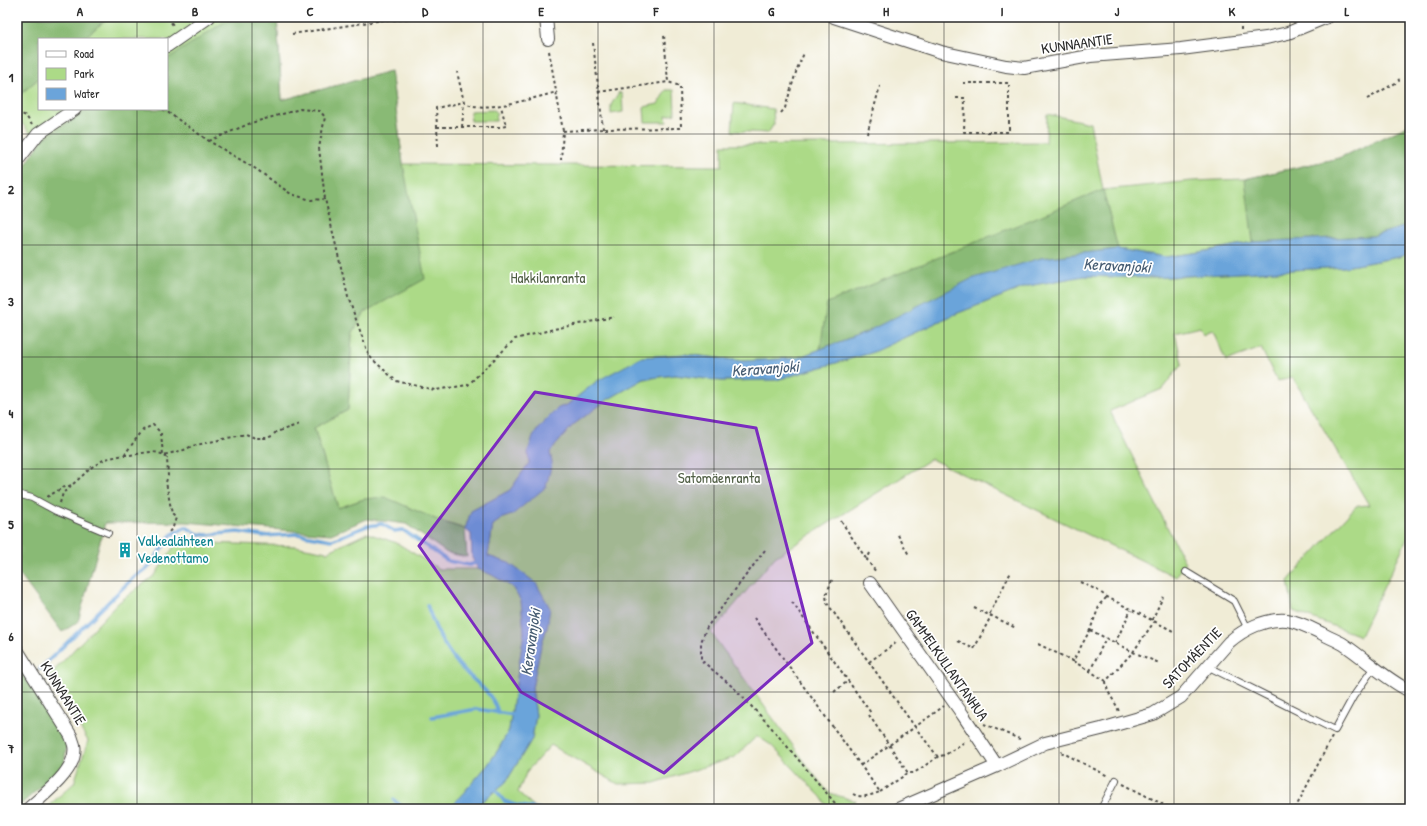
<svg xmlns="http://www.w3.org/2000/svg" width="1427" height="826" viewBox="0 0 1427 826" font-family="'Patrick Hand',sans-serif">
<rect width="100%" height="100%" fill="#fff"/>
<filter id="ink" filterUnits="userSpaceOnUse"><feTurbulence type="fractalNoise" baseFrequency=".025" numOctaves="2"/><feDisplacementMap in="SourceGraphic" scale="8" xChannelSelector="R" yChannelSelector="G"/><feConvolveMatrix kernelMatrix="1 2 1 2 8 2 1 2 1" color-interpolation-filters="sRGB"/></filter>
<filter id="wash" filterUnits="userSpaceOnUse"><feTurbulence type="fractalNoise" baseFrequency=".012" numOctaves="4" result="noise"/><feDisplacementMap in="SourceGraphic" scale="16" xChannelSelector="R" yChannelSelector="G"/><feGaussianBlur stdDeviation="0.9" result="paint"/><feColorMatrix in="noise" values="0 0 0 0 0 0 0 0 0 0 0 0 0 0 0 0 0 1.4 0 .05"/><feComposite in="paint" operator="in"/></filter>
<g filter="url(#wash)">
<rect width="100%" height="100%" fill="#f0ecd6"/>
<path fill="#acda87" stroke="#6c8259" d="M 109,17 L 277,17 L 282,100 L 391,71 L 403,164 L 722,166 L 722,145 L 1046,142 L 1047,114 L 1090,123 L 1103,190 L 1192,181 L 1245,179 L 1339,158 L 1410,125 L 1410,225 L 1373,236 L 1253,242 L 1206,251 L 1166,257 L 1118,249 L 868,331 L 797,358 L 743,361 L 684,354 L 597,381 L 567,405 L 558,408 L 541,425 L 533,436 L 528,452 L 529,463 L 510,490 L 471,511 L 465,529 L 364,499 L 338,508 L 314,427 L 348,410 L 352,334 L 364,312 L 42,140 L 31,134 L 17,118 L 17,97 L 39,78 L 39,109 L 167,109 L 167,39 L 83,39 Z
M 666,90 L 674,90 L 675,114 L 666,116 L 667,122 L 645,122 L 644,107 L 658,104 Z
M 619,92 L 622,94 L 623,112 L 611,114 L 611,105 Z
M 734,103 L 773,109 L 774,124 L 768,133 L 732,131 Z
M 494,110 L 497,113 L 496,121 L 471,121 L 470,111 Z
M 1410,253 L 1410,533 L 1360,636 L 1293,611 L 1288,581 L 1356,506 L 1369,505 L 1293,378 L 1277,381 L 1261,348 L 1226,361 L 1213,331 L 1203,334 L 1200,327 L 1175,333 L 1182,364 L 1162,389 L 1110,411 L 1185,563 L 1176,577 L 931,459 L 775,557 L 711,633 L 815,776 L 829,793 L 856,801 L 847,809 L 829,809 L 821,797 L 771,745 L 757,736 L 735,757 L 654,783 L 618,784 L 551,745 L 527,771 L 518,792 L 537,809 L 473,809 L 506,782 L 532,739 L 536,715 L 532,688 L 541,646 L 547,628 L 509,563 L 488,556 L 493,525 L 503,518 L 512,515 L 552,463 L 550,452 L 573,425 L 607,400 L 644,379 L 675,375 L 721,381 L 776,380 L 871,353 L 953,315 L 1028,286 L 1083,276 L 1152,278 L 1345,267 L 1399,257 Z
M 367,533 L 397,543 L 439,569 L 478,569 L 492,575 L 512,587 L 521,601 L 524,632 L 509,730 L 498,750 L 487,766 L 449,809 L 45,809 L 74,783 L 88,741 L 49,676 L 118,603 L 155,575 L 177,542 L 295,546 L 327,552 Z"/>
<path fill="#89ba74" stroke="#5a7250" d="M 17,17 L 109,17 L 83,39 L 39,39 L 39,78 L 17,97 Z
M 232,17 L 277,17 L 282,100 L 391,71 L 403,164 L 425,279 L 365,312 L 352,334 L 348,410 L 314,428 L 338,508 L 364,499 L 385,497 L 440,521 L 465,529 L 467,557 L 447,553 L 406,524 L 367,519 L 331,534 L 185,522 L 105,523 L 78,622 L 62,632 L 17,571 L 17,178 L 42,140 L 90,109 L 167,109 L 167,59 Z
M 1410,125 L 1410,225 L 1373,236 L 1253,242 L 1245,179 L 1339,158 Z
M 1103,190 L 1118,249 L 1041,258 L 868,331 L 820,349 L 827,303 Z
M 17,666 L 67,741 L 64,766 L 17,808 Z"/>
<path fill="#6ba4da" stroke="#4b6882" d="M 1410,225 L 1410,253 L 1399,257 L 1345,267 L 1152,278 L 1084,276 L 1028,286 L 953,315 L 871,353 L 776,380 L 721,381 L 675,375 L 644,379 L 607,400 L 573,425 L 550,452 L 552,463 L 546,487 L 512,515 L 503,518 L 493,525 L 488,556 L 509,563 L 536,583 L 550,608 L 547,628 L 541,646 L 532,688 L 536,715 L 532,739 L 506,782 L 473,809 L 449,809 L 487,766 L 498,750 L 509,730 L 524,632 L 521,601 L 512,587 L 492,575 L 478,569 L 472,558 L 471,534 L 465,529 L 471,511 L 510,490 L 529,463 L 528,452 L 533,436 L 541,425 L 558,408 L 567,405 L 597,381 L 642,357 L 684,354 L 743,361 L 797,358 L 868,331 L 971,279 L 1041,258 L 1118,249 L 1166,257 L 1206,251 L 1253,242 L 1373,236 Z"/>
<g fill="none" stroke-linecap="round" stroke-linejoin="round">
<path stroke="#6ba4da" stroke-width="3.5" d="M 427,605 C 435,628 443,646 459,665 C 472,681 494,692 498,713
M 40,669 L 134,577 L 148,568 L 171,535 L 186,527 L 198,534 L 207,535 L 238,532 L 263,536 L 298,534 L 332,540 L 367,526 L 382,524 L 394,531 L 403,530 L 448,561 L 469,565 L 479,562
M 432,717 L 477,709 L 514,715
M 494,788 L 504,801 L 515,805 L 539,809
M 394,800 L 405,809"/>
</g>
</g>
<g filter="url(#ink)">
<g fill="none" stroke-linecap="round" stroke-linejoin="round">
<g stroke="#494845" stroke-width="8">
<path id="lane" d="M 17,494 L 32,498 L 56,511 L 108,533
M 1186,572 L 1234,601 L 1248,629
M 1207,666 L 1335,730 L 1353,697 L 1374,667
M 1101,809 L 1116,780"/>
</g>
<g stroke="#494845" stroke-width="14">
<path id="street" d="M 546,17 L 548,39
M 834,17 L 941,52 L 1006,66 L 1024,68 L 1090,56 L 1181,49 L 1266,38 L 1288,33 L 1327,17
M 167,46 L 209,17
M 17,161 L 38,134 L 75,109
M 870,583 L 963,715 L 997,766
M 17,650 L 71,736 C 72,739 73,742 74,745 C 79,769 44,794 28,809
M 898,809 L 997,766 L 1045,743 L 1101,729 L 1153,714 L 1181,697 L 1229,642 C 1244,629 1266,618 1287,620 C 1299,622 1311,628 1321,633 C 1328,637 1336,640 1343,644 C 1366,659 1385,679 1410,691"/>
</g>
<path stroke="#494845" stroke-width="2" stroke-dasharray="3 3" stroke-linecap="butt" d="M 168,17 L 174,27
M 1241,30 L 1241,17
M 292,34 L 383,20 L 398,20 L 415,17
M 593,43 L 603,129
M 549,51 L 563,131 L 561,160
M 598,92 L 668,82
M 956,98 L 965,98 L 964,132 L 1009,132 L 1009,83 L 961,83
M 1367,99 L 1399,81 L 1398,76
M 163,109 L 209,141 L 256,169 L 291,194 L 311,200 L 325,199
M 17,112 L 26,116 L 32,125
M 781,113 L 785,108 L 797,69 L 804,53
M 437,127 L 501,127 L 506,126 L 501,106
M 462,127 L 464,102 C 480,115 537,97 557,92
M 563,131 L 603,129 L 681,128 L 680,86 L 668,82 L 664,35
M 867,134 L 880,86
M 209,141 L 251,123 L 300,109 L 320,111 L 325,117 L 319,148 L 325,199 L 348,297 L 369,356 L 396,381 L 435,390 L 468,385 L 515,339 L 554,329 L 614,317
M 438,146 L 436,108 L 464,102 L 457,72
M 124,455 C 140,456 154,446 167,458 L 168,476 L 166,482 L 172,514 L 176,518 L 173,527 L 169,532
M 47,497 L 62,488 L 72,485
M 60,503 L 63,493 L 92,467 L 105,459 L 124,455 L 143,430 L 153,425 L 161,433 L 163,455 L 184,450 L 192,446 L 246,434 L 255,438 L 267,438 L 272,436 L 276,432 L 300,424
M 841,521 L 867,560
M 898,535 L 909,555
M 765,550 L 707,627 L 701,642 L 701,660 L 734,688 L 770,726 L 840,809
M 870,553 L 867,560 L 876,572
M 832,580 L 826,595 L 827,603 L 915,727 L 861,765
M 1080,582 L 1097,590 L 1107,597 L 1175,632
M 792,602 L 871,713
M 974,608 L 989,615 L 1011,572
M 990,615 L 1016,628
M 754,618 L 880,792 C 871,795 862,799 853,794
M 1152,620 L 1163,597
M 1090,630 L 1133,652 L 1154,622
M 958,641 L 974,649 L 991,616
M 1115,643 L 1131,610
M 1038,644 L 1073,661 L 1090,630 L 1100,604 L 1107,597
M 1073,661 L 1106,681 L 1133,652 L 1159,663
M 869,662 L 897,642
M 1090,671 L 1106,638
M 1106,681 C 1107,696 1115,699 1119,712
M 834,692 L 848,681
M 869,715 L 908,773
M 984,724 L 1022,740
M 1061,752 L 1108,776
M 938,757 L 915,727 L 944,706
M 1123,784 L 1172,809
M 880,792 L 908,773 L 914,773 L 939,756 L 945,755 L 966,741
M 1295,809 L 1332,737
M 1408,809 L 1410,805"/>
<use href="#lane" stroke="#fff" stroke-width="6"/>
<use href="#street" stroke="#fff" stroke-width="12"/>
</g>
</g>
<path fill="#7b2cbf" fill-opacity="0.2" stroke="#7b2cbf" stroke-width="3" stroke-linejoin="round" d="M 535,392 L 756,428 L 812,643 L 664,773 L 521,692 L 419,546 Z"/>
<path fill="none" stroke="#2b2b2b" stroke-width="1" stroke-opacity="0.55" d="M 137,17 L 137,39M 252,17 L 252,809M 368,17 L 368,809M 483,17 L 483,809M 598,17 L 598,809M 714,17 L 714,809M 829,17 L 829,809M 944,17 L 944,809M 1059,17 L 1059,809M 1174,17 L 1174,809M 1290,17 L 1290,809M 137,109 L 137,809M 17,134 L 1410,134M 17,245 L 1410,245M 17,357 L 1410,357M 17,469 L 1410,469M 17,581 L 1410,581M 17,692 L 1410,692"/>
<defs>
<g id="building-bare" transform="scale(1.2)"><path d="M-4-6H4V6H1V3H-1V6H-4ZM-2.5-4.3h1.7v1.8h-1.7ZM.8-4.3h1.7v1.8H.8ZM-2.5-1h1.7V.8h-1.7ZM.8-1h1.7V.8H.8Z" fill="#0f9aa8" stroke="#fff" stroke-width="2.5" paint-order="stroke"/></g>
</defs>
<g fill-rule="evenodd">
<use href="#building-bare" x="125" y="550"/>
</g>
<g text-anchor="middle" stroke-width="3.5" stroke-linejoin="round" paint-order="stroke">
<g font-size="15" fill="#2b2b2b" stroke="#fff">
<text transform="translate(1077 44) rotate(-8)" y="5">KUNNAANTIE</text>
<text transform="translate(1192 658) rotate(-46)" y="5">SATOMÄENTIE</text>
<text transform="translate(947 665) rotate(55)" y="5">GAMMELKULLANTANHUA</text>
<text transform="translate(63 693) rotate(58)" y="5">KUNNAANTIE</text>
</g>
<g font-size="15" fill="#526047" stroke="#fff">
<text x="548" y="283">Hakkilanranta</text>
<text x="719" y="483">Satomäenranta</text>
</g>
<g font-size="15" fill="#0d838f" stroke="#fff" text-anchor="start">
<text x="137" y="546">Valkealähteen<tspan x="137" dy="17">Vedenottamo</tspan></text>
</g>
<g font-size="16" font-style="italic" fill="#455b71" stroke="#fff">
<text transform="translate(1117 265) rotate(3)" y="6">Keravanjoki</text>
<text transform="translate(765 368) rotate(-4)" y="6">Keravanjoki</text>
<text transform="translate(530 642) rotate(-82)" y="6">Keravanjoki</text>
</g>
</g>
<rect width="1427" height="826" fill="none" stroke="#fff" stroke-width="44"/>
<rect x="38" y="38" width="130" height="72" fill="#ffffff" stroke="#aaaaaa"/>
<rect x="46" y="51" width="20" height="6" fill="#ffffff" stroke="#aaaaaa"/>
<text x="74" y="58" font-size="12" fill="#2b2b2b">Road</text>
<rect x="46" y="68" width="20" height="12" fill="#acda87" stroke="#aaaaaa"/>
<text x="74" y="78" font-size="12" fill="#2b2b2b">Park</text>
<rect x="46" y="88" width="20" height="12" fill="#6ba4da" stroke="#aaaaaa"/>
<text x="74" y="98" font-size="12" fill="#2b2b2b">Water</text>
<rect x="22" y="22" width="1383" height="782" fill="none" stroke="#2b2b2b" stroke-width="1.5"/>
<g font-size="13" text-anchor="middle" font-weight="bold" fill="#2b2b2b">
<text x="80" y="16">A</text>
<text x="195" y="16">B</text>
<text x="310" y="16">C</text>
<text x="425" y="16">D</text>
<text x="541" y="16">E</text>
<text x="656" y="16">F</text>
<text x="771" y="16">G</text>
<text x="886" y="16">H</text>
<text x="1002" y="16">I</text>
<text x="1117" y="16">J</text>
<text x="1232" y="16">K</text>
<text x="1347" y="16">L</text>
<text x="11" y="82">1</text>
<text x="11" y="194">2</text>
<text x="11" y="306">3</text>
<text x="11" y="418">4</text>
<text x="11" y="529">5</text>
<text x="11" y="641">6</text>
<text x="11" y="753">7</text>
</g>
</svg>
